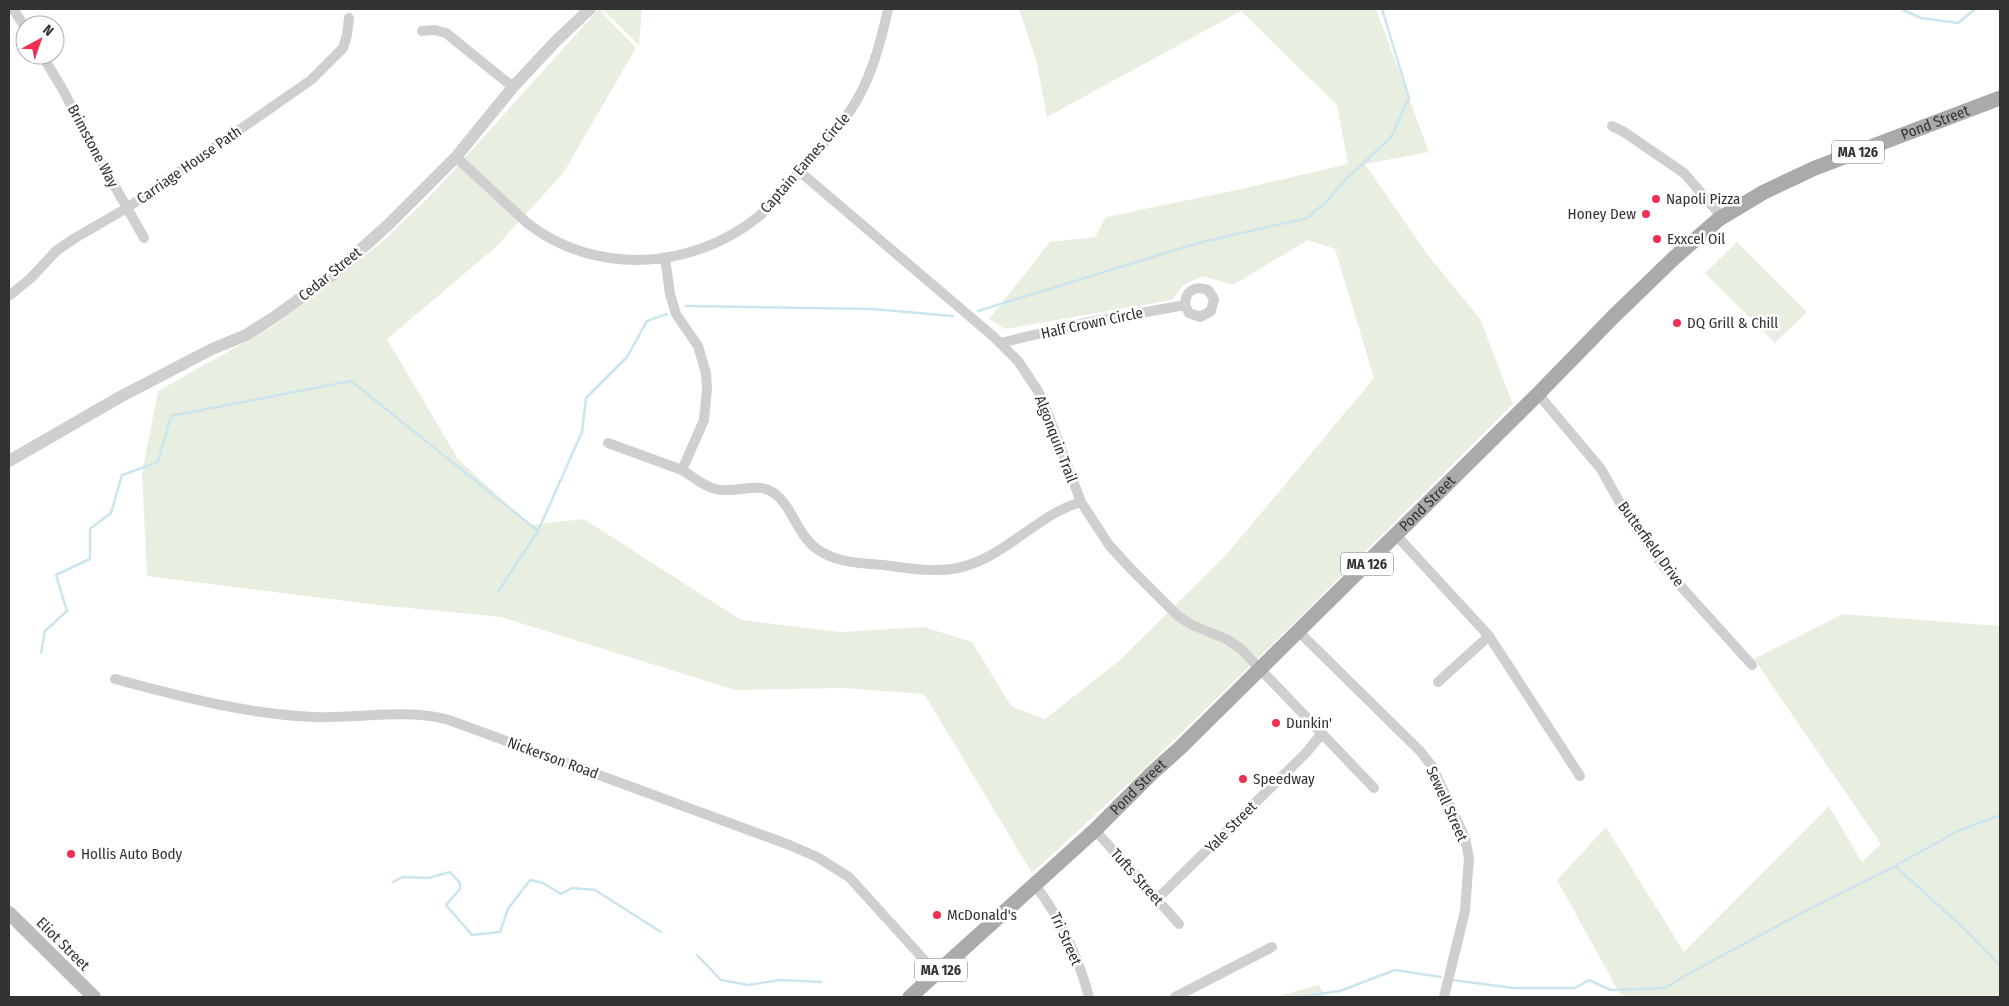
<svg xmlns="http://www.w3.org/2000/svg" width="2009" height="1006" viewBox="0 0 2009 1006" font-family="'Fira Sans Condensed',sans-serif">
<rect width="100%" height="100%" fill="#fff"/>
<path fill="#e9efe0" d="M 599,9 L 636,48 L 564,172 L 496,247 L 387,339 L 458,459 L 530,525 L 584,519 L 741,620 L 840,632 L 924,627 L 972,642 L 1011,706 L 1045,719 L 1120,660 L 1226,555 L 1374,378 L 1335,249 L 1308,240 L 1233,285 L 1203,276 L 1183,285 L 1172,300 L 1005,329 L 989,319 L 1050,242 L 1095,237 L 1106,217 L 1241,189 L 1348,164 L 1337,105 L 1241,11 L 1047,117 L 1036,60 L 1019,9 L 1376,9 L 1429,152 L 1365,164 L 1427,254 L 1480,319 L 1513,404 C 1355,562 1198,722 1032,873 L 924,694 L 842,688 L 735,690 L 501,617 L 378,605 L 147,576 L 142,473 L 158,391 L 275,325 L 382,242 L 433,193 Z
M 602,9 L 642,9 L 639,45 Z
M 1737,242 L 1807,312 L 1775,343 L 1705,273 Z
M 1843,614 L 2000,626 L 2000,997 L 1627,997 L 1620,994 L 1557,880 L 1606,827 L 1684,952 L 1829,806 L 1862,862 L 1881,844 L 1754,659 Z
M 1319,985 L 1325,997 L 1275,997 Z"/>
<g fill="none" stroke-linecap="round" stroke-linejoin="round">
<path stroke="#cbe5ef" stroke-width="2.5" d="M 1901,9 L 1921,18 L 1958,23 L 1975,9
M 686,306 L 873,309 L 953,316
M 978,311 L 1198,243 L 1307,218 L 1326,202 L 1343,182 L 1391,137 L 1409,98 L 1382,9
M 498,592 L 538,531 L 582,432 L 586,398 L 627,357 L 647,321 L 667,314
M 41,653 L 45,631 L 67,611 L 56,575 L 90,559 L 90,529 L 111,513 L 122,475 L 158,462 L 171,416 L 351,381 L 538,531
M 1895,866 L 1958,831 L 2000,815
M 393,882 L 403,877 L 428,878 L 450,872 L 460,883 L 460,889 L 446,905 L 472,935 L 500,932 L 508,909 L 530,880 L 543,883 L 561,894 L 572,888 L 595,890 L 661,932
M 697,955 L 721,980 L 748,985 L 780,980 L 821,982
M 1452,980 L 1514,988 L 1575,988 L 1589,980 L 1611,990 L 1665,988 L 1688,974 L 1807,910 L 1895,866 L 1969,933 L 2000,966
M 1298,997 L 1340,991 L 1395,970 L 1441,977"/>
<path stroke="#cfcfcf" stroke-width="10" d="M 13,9 L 25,27
M 422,31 L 435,30 L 446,33 L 513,87
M 42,55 L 63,90 L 92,146 L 144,238
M 1612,126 L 1624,132 L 1684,173 L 1722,217
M 456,157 L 527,223 C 595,276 692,270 758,217 C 775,203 787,185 801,169 C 818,150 835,132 850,111 C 871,80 880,45 888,9
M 799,171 L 994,337 L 1018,361 L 1038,391 L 1048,414 L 1081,502 L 1109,545 L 1131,569 L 1178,616 L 1192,625 L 1226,639 L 1240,648 L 1374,788
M 9,296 L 31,278 L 56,251 L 75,238 L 127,208 L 311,80 L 343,48 L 347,35 L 349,18
M 1000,343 L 1085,323 L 1185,305 L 1189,313 L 1200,317 L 1211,311 L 1214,299 L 1208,290 C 1195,285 1185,291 1185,305
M 1538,394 L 1601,469 L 1625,512 L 1667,571 L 1752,665
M 608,443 L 682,470 L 704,420 L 707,388 L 706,373 L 698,346 L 676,314 L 670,294 L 665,258
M 682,470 C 692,476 703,486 715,489 C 736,494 757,481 774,493 C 793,507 797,535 817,549 C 836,563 860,563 883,565 C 907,568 933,573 958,568 C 1005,558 1036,515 1081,502
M 1396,535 L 1489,636 L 1580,776
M 1299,632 L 1420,751 L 1432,766 L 1465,838 L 1469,858 L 1465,911 L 1444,997
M 115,679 C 180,696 245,714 313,717 C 358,719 405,708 449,720 L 787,844 L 817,857 L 849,877 L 937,974
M 1438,682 L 1489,636
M 1095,830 L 1179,924
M 1035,885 C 1061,919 1078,956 1089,997
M 1157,899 L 1306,753 L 1319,737 L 1320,730
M 1175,997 L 1272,947"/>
<path stroke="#cfcfcf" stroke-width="12" d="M 9,461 L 120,397 L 212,349 L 246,335 L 273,318 L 331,276 L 388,225 L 456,157 L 513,87 L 556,41 L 590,9"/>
<path stroke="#bcbcbc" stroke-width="14" d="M 9,913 L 94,997"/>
<path stroke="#aaa" stroke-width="15" id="s1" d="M 910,997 L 1095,830 L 1152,773 L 1180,748 L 1538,394 L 1614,316 L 1674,258 L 1719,219 L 1764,192 L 1815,168 L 2000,98"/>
</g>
<g fill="#ef2e52" stroke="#fff" stroke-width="2">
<circle cx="1656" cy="199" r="5"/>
<circle cx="1646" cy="214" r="5"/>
<circle cx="1657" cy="239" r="5"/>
<circle cx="1677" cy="323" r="5"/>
<circle cx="1276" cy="723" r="5"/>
<circle cx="1243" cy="779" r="5"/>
<circle cx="71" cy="854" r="5"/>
<circle cx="937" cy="915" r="5"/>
</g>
<g text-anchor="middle" stroke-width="5" stroke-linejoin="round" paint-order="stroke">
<g fill="#fff" stroke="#707070" stroke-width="1">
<rect x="1832" y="140.5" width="52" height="23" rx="4"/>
<rect x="1341" y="552.5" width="52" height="23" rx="4"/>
<rect x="915" y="958.5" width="52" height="23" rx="4"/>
</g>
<g font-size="14" font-weight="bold" fill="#323232">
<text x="1858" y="157">MA 126</text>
<text x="1367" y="569">MA 126</text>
<text x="941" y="975">MA 126</text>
</g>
<g font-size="15" fill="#323232" stroke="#fff">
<text dy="5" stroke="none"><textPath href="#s1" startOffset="1360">Pond Street</textPath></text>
<text transform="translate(93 146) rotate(62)" y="5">Brimstone Way</text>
<text transform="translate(805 163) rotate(-49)" y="5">Captain Eames Circle</text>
<text transform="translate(189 165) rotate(-35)" y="5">Carriage House Path</text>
<text transform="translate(330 274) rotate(-39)" y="5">Cedar Street</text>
<text transform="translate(1092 323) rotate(-12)" y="5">Half Crown Circle</text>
<text transform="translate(1056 439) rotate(69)" y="5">Algonquin Trail</text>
<text dy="5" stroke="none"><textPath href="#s1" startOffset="715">Pond Street</textPath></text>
<text transform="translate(1651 544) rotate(54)" y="5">Butterfield Drive</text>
<text transform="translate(553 758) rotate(20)" y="5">Nickerson Road</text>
<text dy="5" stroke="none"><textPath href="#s1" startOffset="310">Pond Street</textPath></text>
<text transform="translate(1447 804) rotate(66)" y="5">Sewell Street</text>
<text transform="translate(1231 827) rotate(-45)" y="5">Yale Street</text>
<text transform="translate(1137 877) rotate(48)" y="5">Tufts Street</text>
<text transform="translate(1066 939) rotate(66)" y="5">Tri Street</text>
<text transform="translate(63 944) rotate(45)" y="5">Eliot Street</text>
</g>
<g font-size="15" fill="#323232" stroke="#fff" text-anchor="start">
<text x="1666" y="204">Napoli Pizza</text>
<text x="1636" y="219" text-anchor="end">Honey Dew</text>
<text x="1667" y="244">Exxcel Oil</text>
<text x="1687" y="328">DQ Grill &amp; Chill</text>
<text x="1286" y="728">Dunkin'</text>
<text x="1253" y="784">Speedway</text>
<text x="81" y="859">Hollis Auto Body</text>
<text x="947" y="920">McDonald's</text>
</g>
</g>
<rect width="2009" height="1006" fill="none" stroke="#323232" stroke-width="20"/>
<g transform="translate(40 40) rotate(40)"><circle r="24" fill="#ffffff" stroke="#adadad"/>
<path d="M0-4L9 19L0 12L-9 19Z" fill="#ef2e52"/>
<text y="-8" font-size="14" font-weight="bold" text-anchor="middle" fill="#323232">N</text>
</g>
</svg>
